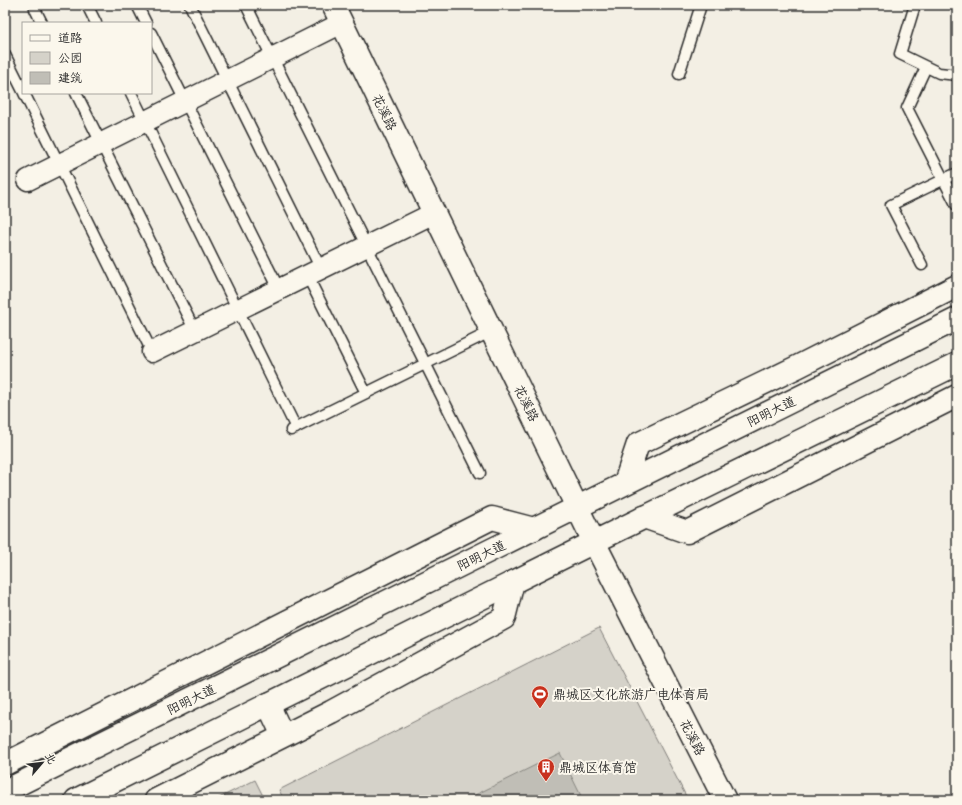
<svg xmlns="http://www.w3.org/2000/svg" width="962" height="805" viewBox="0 0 962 805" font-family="'Comic Neue','LXGW WenKai TC',sans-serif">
<rect width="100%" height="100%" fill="#f3efe4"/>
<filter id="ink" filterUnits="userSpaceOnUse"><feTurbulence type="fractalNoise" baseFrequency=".025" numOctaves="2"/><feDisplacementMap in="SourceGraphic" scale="8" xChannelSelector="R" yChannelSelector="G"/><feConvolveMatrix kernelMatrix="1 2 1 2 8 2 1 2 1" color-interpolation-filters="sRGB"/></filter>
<g filter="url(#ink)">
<path fill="#d5d2c9" stroke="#807e7a" d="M 599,628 L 688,800 L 284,800 L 279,790 Z
M 255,780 L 265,800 L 215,800 Z"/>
<path fill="#c0beb6" stroke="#86857f" d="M 560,753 L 583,800 L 465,800 Z"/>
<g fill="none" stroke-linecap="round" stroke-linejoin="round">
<g stroke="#2b2b2b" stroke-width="13">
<path id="lane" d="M 87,5 L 96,23
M 137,5 L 146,23
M 190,5 L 321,269
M 246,5 L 480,473
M 915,5 L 900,54 L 939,73 L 957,75
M 35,9 L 42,23
M 151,33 L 279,289
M 5,55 L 23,91
M 926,67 L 907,108 L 957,206
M 679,74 L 701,5
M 24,93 L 152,352
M 76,93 L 195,331
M 131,93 L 296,428
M 922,265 L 891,205 L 957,173
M 307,275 L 366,393
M 291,430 L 492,331"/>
</g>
<g stroke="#2b2b2b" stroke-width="23">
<path id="street" d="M 28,180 L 342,23
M 152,352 L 434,213"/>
</g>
<g stroke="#2b2b2b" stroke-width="25">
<path id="secondary" d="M 333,5 L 594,542 L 725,800
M 625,483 L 638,444 L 797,367 L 957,286
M 644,517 L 687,532 L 957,396
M 268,704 L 283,736
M 5,764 L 492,518 L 534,529
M 156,800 L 331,712 L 504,618 L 513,582"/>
</g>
<g stroke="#2b2b2b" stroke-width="25">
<path id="primary" d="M 5,791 L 957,319
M 76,800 L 594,542 L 957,364"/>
</g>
<use href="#lane" stroke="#fbf7ec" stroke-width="10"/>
<use href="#street" stroke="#fbf7ec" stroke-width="20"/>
<use href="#secondary" stroke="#fbf7ec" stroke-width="22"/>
<use href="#primary" stroke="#fbf7ec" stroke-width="22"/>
</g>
</g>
<defs>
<g id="stadium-pin" transform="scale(0.9)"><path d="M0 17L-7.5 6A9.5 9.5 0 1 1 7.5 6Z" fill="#c8321e" stroke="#fbf7ec"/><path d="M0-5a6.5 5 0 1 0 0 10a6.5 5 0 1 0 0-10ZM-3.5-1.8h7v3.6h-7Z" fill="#fff"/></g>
<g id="building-pin" transform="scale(0.9)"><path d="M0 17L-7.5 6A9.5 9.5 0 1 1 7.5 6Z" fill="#c8321e" stroke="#fbf7ec"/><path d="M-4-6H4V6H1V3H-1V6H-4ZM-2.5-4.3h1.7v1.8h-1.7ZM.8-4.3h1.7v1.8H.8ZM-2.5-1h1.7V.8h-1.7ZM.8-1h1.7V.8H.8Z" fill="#fff"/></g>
</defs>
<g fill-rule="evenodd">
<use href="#stadium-pin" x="540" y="694"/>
<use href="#building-pin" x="546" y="767"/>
</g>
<g text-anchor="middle" stroke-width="4" stroke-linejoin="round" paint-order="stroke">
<g font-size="13" fill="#2b2b2b" stroke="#fbf7ec">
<text transform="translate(385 112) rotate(64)" y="5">花溪路</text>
<text transform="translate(527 403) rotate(64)" y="5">花溪路</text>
<text transform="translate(771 411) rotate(-26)" y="5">阳明大道</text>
<text transform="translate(481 555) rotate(-26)" y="5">阳明大道</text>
<text transform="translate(191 699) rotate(-26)" y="5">阳明大道</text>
<text transform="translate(693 737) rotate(63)" y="5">花溪路</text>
</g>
<g font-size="13" fill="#2b2b2b" stroke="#fbf7ec" text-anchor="start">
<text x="553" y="699">鼎城区文化旅游广电体育局</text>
<text x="559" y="772">鼎城区体育馆</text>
</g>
</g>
<rect width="962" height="805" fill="none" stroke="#fbf7ec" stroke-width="20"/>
<rect x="10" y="10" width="942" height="785" fill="none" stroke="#2b2b2b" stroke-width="1.5" filter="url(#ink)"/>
<rect x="22" y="22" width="130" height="72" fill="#fbf7ec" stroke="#a8a59f"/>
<rect x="30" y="35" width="20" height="6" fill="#fbf7ec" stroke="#a8a59f"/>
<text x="58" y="42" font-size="12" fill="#2b2b2b">道路</text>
<rect x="30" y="52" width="20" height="12" fill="#d5d2c9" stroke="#a8a59f"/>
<text x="58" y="62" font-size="12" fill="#2b2b2b">公园</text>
<rect x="30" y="72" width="20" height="12" fill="#c0beb6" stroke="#a8a59f"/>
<text x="58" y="82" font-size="12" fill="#2b2b2b">建筑</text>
<g transform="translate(42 763) rotate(62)" stroke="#fbf7ec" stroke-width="3" paint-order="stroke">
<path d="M0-3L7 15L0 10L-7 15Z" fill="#2b2b2b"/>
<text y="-6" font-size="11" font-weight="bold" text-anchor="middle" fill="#2b2b2b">北</text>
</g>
</svg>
